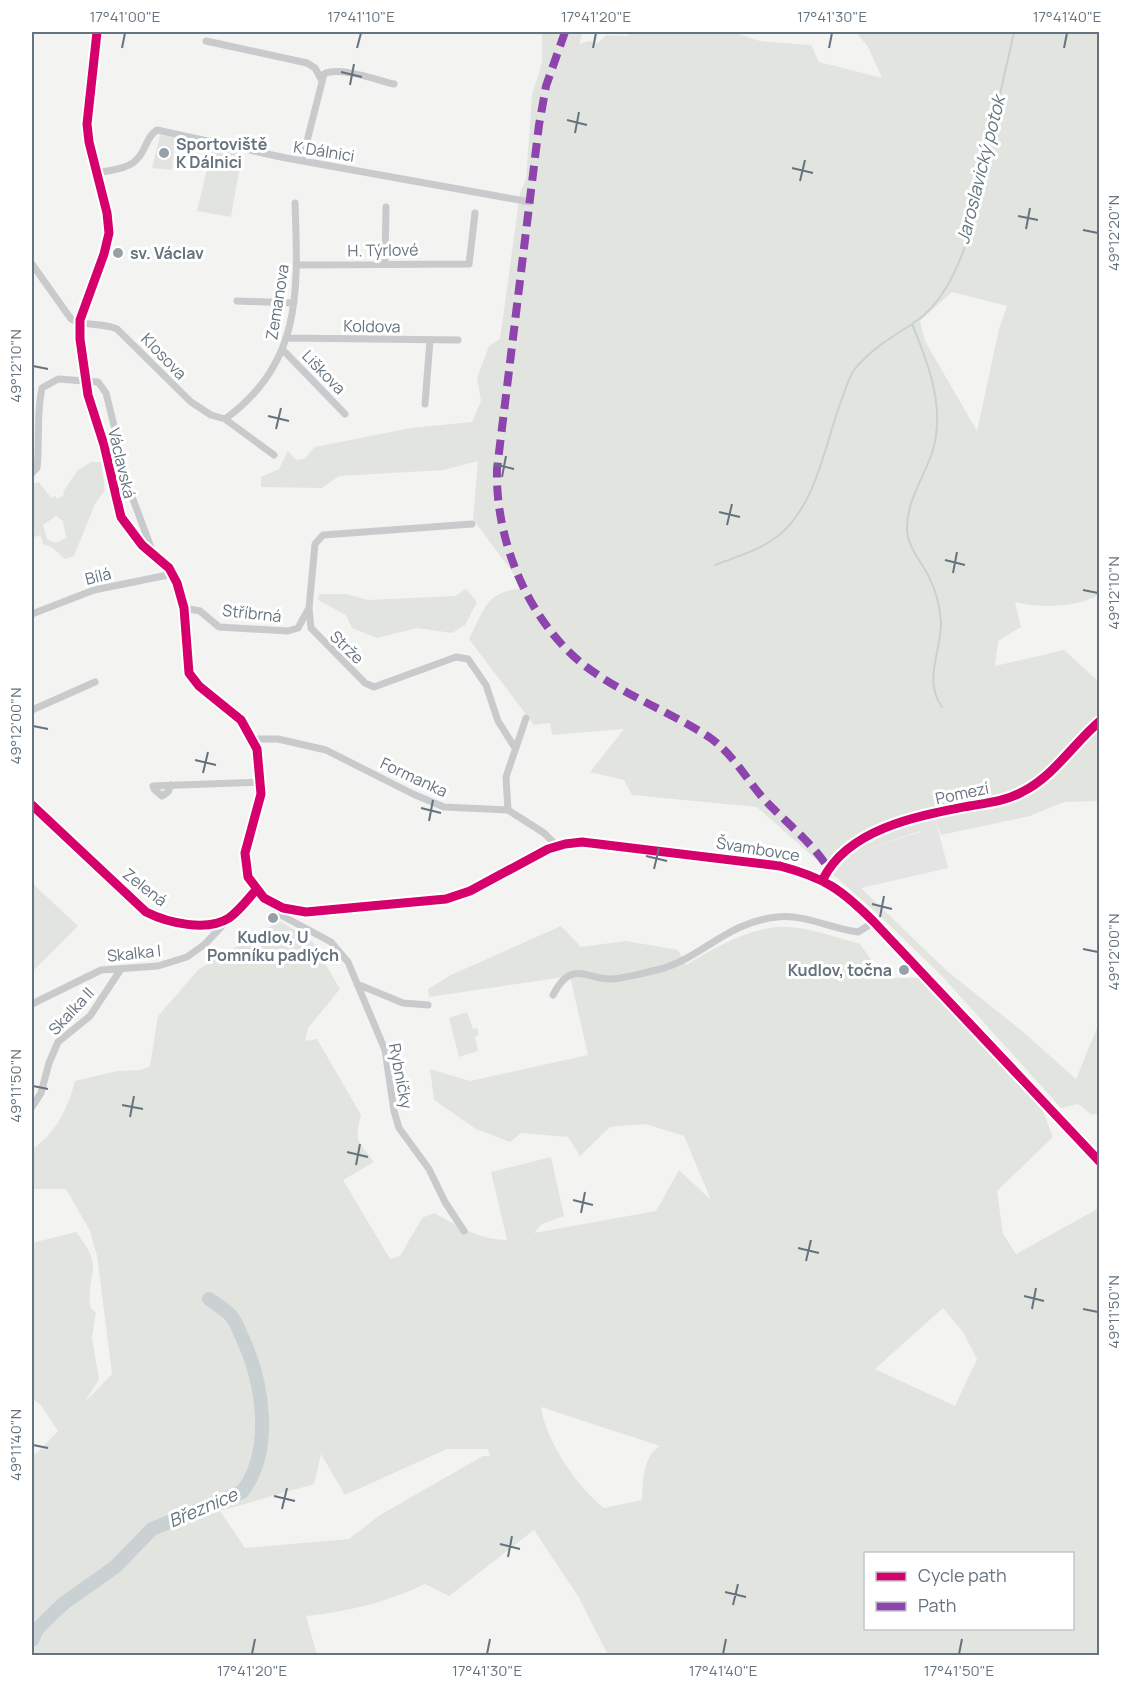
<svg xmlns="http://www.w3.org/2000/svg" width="1131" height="1687" viewBox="0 0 1131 1687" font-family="Manrope,sans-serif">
<rect width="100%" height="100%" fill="#f3f3f1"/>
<path fill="#e3e4e3" d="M 935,818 L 948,868 L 861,888 L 835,870 L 855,853 L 920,832 L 918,823 Z"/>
<path fill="#e2e5df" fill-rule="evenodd" d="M 542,32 L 583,32 L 579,44 L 589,41 L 598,43 L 606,35 L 628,36 L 628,32 L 733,32 L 760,41 L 811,45 L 819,62 L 882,78 L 868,47 L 856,32 L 1099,32 L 1099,595 C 1077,607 1040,609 1015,602 L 1021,627 L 998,641 L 995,666 L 1064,650 L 1099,682 L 1099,801 L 1064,802 L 1030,816 L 941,835 L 935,818 L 919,822 L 920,831 L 855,853 L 835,870 L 861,888 L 947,971 L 1022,1031 L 1076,1079 L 1099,1023 L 1099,1113 L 1092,1115 L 1078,1104 L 1061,1108 L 942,976 L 879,915 L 757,807 L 632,795 L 624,780 L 590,772 L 624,729 L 552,735 L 550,723 L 534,725 L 469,639 C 486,607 485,592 524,588 L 473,519 L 478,461 L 443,470 L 339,476 L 322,488 L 261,487 L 261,477 L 279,469 L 288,451 L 296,460 L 304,459 L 315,447 L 411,428 L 472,422 L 481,401 L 477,378 L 489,346 L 500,339 L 520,193 L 526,180 L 532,94 L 542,63 ZM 952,292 L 1007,306 L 999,329 L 977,431 L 925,341 L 920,321 Z
M 160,135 L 175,137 L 172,170 L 152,168 Z
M 213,144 L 241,151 L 242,155 L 231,217 L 197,211 Z
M 91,462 L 101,462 L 105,490 L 95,504 L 74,556 L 65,559 L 53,548 L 43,544 L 40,535 L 32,538 L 32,484 L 39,482 L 51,498 L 55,496 L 57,499 L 64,495 L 63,492 L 78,470 ZM 56,516 L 63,521 L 66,538 L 56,543 L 47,539 L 43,525 Z
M 466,589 L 477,602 L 465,625 L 452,633 L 417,628 L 377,638 L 352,628 L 346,615 L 318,600 L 319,594 L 347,594 L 368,600 L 455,596 Z
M 32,883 L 78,926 L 32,972 Z
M 280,921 L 312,941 L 340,989 L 308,1028 L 305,1041 L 317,1039 L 361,1115 C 354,1142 357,1139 374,1162 L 343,1180 L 390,1259 L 400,1256 L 422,1218 L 434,1213 C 457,1225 480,1240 507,1240 L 491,1172 L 551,1157 L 564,1216 L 542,1224 L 534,1233 L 656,1211 L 679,1170 L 711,1200 L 684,1136 L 645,1124 L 610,1127 L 580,1156 L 568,1137 L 521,1133 L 510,1142 L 476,1129 L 434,1100 L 430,1069 L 470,1081 L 588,1055 L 570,976 L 429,997 L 428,989 L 451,975 L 561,926 L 581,947 L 626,941 L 678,950 L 686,965 C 713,949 745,930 777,927 C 804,925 834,937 860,944 L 884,978 L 919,978 L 1041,1106 L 1053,1137 L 997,1191 L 1003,1234 L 1016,1254 L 1099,1208 L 1099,1655 L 608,1655 L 578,1596 L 534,1530 L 449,1596 L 425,1584 C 388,1602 347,1612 306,1616 L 317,1655 L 32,1655 L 32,1448 L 36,1454 L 58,1431 L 40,1404 L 32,1399 L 32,1243 L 76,1232 C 106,1271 87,1267 90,1307 L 96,1313 L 92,1338 L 99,1379 L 85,1402 L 112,1374 L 97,1256 L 90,1231 L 66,1189 L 32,1189 L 32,1149 C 56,1134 68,1107 75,1081 L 117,1071 L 141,1070 L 150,1066 L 158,1016 L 199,969 ZM 943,1308 L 963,1332 L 977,1359 L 955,1406 L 875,1369 ZM 541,1407 L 660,1446 C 643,1456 643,1481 642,1500 L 604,1508 C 578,1488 545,1440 541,1407 ZM 447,1449 L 488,1449 L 490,1456 L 483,1456 L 380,1515 L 349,1539 L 245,1548 L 220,1511 L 314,1484 L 321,1454 L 345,1495 ZM 866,1554 L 1072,1554 L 1072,1628 L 866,1628 Z
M 467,1012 L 473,1029 L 477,1028 L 479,1035 L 475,1036 L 478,1051 L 459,1057 L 449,1018 Z"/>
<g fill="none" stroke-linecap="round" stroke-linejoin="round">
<path stroke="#c9d1d3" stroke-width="2" d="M 715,565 C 736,557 760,550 778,536 C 818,504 825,441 843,396 C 846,388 849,377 854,370 C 869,351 891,337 911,325
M 942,707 C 923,681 941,652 941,623 C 940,606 936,590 928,575 C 920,560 908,547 907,530 C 906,504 922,480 931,456 C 947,411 929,365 912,324 C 942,305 956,272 967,241 L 1014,32"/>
<path stroke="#c9d1d3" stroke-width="14" d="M 32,1640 L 38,1628 L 64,1603 L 115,1567 L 152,1529 L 242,1492 C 274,1450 263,1382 242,1337 C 239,1331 236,1321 231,1316 C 226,1310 216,1304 209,1299"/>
<path stroke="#c8cacb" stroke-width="7" d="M 206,41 L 307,63 L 315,68 L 321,79
M 302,161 L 324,74 C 339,66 377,80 394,84
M 97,173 C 110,170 130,169 138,158 C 146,149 147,136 157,130 L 286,158 L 530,202
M 385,263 L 386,207
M 32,264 L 71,319 C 85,327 102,322 117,329 L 191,402 L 211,415 L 225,419 L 274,455
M 298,265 L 469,264 L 475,213
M 237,301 L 294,303
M 286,338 L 458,340
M 283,350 L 345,414
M 425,404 L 430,340
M 225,419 C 303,363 298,289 295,203
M 32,473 L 37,468 C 40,439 36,416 42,388 L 58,379 L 98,382 L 106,393 L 130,491 L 153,553
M 472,524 L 323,535 L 315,544 L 309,608 L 311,628 L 365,683 L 374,687 L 456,657 L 468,659 L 486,685 L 498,721 L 515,748
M 184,608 L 200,611 L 219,627 L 288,631 L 298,628 L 309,608
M 32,614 L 94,590 L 173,574
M 32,710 L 95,682
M 253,739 L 278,739 L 326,750 L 413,794 L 444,807 L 508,810 L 544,833 L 557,846
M 171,785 L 168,792 L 162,796 L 154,789 L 153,786 L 261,782
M 32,805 L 146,912 L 176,923 L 210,924 L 226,919
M 508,810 L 506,777 L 526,718
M 823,879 C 849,828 918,816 969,806 C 987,803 1006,801 1022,792 C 1053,777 1074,743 1100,721
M 276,904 L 277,913 L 331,942 L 348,962 L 385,1050 L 394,1111 L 399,1128 L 429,1169 L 445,1202 L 464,1231
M 357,984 L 403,1003 L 428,1005
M 553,995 C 572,958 587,980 611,979 C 627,978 642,973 657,970 C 700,960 726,922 777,917 C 806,914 831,929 858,932 L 874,922
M 32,1004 L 101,970 L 158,966 L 187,957 L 205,944 L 256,890
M 32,1107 L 41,1093 L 49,1063 L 58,1042 L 90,1016 L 121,969"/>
<path stroke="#c8cacb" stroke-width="8" d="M 97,32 L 87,124 L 89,142 L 107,213 L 109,233 L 104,254 L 80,320 L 80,339 L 88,395 L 104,445 L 121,517 L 142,545 L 169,568 L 177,583 L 184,608 L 189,673 L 199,686 L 241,720 L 257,749 L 261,794 L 245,853 L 248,877 L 264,898 L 283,908 L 306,912 L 446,899 L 470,891 L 548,849 L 565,844 L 582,842 L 780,866 C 825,878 841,889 874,922 L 1100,1162"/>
<path stroke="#8e44ad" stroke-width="8" stroke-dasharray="15 8" stroke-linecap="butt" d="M 565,32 L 546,86 L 539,125 L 497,469 C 495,537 526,616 579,661 C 618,693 667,710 709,737 C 732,753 745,777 763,798 C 784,821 812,842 828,868"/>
<g stroke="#fff" stroke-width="13">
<path id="cycleway" d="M 97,32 L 87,124 L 89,142 L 107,213 L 109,233 L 104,254 L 80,320 L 80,339 L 88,395 L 104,445 L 121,517 L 142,545 L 169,568 L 177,583 L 184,608 L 189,673 L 199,686 L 241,720 L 257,749 L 261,794 L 245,853 L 248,877 L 264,898 L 283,908 L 306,912 L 446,899 L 470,891 L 548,849 L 565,844 L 582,842 L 780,866 C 825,878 841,889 874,922 L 1100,1162
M 32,805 L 146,912 C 168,923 207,932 229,918 C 239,911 248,899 256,890
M 823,879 C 849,828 918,816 969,806 C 987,803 1006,801 1022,792 C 1053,777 1074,743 1100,721"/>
</g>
<use href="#cycleway" stroke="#d6006c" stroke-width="9"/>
</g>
<path fill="none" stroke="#64737f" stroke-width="2" d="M 122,48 L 125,33M 357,48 L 361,33M 593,48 L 596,33M 829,48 L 832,33M 1064,48 L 1067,33M 341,72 L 362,77M 350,85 L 354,64M 567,120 L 587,125M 575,133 L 579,112M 792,168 L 813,173M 800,181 L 805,160M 1018,216 L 1038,220M 1026,229 L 1030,208M 1083,230 L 1098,233M 33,366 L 48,369M 268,416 L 289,421M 276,429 L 281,408M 494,464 L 514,469M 502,477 L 506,456M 719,512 L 740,517M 727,525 L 732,504M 945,560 L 965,565M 953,573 L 957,552M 1083,590 L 1098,593M 33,726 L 48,729M 195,760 L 216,765M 203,773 L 208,752M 421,808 L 441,813M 429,821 L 433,800M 646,856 L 667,861M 654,869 L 659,848M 872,904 L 892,909M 880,917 L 884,896M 1083,949 L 1098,952M 33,1086 L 48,1089M 122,1105 L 143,1109M 130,1117 L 134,1096M 347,1152 L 368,1157M 356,1165 L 360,1144M 573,1200 L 593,1205M 581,1213 L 585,1192M 798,1248 L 819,1253M 806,1261 L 811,1240M 1024,1296 L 1044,1301M 1032,1309 L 1036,1288M 1083,1309 L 1098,1312M 33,1445 L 48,1448M 274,1496 L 295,1501M 282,1509 L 287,1488M 500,1544 L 520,1549M 508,1557 L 512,1536M 725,1592 L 746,1597M 733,1605 L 738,1584M 252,1654 L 255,1639M 487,1654 L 490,1639M 723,1654 L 726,1639M 959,1654 L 962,1639"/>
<g fill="#96a0a7" stroke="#fff" stroke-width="2">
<circle cx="164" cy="153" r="6"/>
<circle cx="118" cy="253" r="6"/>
<circle cx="273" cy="918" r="6"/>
<circle cx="904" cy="970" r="6"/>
</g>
<g text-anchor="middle" stroke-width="6" stroke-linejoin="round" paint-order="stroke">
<g font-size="16" font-weight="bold" fill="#64737f" stroke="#fff" text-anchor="start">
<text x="176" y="150">Sportoviště<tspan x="176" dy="18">K Dálnici</tspan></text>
<text x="130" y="259">sv. Václav</text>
<text x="273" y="943" text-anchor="middle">Kudlov, U<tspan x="273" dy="18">Pomníku padlých</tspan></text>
<text x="892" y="976" text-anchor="end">Kudlov, točna</text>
</g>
<g font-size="16" fill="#64737f" stroke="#fff">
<text transform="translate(324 151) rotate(9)" y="6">K Dálnici</text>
<text transform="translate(383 250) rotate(-1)" y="6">H. Týrlové</text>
<text transform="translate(277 302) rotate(-81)" y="6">Zemanova</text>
<text transform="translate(372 326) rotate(1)" y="6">Koldova</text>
<text transform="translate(164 356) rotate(46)" y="6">Klosova</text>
<text transform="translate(324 372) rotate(46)" y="6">Liškova</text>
<text transform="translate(122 463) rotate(77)" y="6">Václavská</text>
<text transform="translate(98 576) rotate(-14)" y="6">Bílá</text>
<text transform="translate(252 613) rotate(6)" y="6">Stříbrná</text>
<text transform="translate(347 647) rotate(44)" y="6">Strže</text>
<text transform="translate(414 777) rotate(25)" y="6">Formanka</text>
<text transform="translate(962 793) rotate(-12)" y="6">Pomezí</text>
<text transform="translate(758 849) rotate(9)" y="6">Švambovce</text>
<text transform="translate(145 887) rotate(38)" y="6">Zelená</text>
<text transform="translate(134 953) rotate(-6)" y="6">Skalka I</text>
<text transform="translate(71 1011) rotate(-47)" y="6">Skalka II</text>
<text transform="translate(401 1076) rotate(79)" y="6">Rybníčky</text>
</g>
<g font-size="18" font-style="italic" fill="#60757d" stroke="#fff">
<text transform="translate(981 170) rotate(-76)" y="6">Jaroslavický potok</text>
<text transform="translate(203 1508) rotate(-23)" y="6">Březnice</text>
</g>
</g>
<rect width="1131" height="1687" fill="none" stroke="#ffffff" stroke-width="66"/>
<rect x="864" y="1552" width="210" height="78" fill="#ffffff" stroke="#c1c7cc" stroke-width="1.5"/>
<rect x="876" y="1572" width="30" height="9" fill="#d6006c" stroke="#c1c7cc" stroke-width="1.5"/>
<text x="918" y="1582" font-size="18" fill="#64737f">Cycle path</text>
<rect x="876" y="1602" width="30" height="9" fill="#8e44ad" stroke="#c1c7cc" stroke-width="1.5"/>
<text x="918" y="1612" font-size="18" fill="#64737f">Path</text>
<rect x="33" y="33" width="1065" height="1621" fill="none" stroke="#64737f" stroke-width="2"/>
<g font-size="15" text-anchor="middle" fill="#64737f">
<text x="125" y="22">17°41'00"E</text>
<text x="361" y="22">17°41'10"E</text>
<text x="596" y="22">17°41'20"E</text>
<text x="832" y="22">17°41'30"E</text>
<text x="1067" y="22">17°41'40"E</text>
<text transform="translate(1114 233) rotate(-90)" y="5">49°12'20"N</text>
<text transform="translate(16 366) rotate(-90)" y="5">49°12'10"N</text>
<text transform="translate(1114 593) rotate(-90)" y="5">49°12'10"N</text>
<text transform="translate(16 726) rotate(-90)" y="5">49°12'00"N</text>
<text transform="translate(1114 952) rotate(-90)" y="5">49°12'00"N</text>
<text transform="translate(16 1086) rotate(-90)" y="5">49°11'50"N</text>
<text transform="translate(1114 1312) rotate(-90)" y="5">49°11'50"N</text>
<text transform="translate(16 1445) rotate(-90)" y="5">49°11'40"N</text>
<text x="252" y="1676">17°41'20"E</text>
<text x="487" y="1676">17°41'30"E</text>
<text x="723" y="1676">17°41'40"E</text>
<text x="959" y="1676">17°41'50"E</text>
</g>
</svg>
